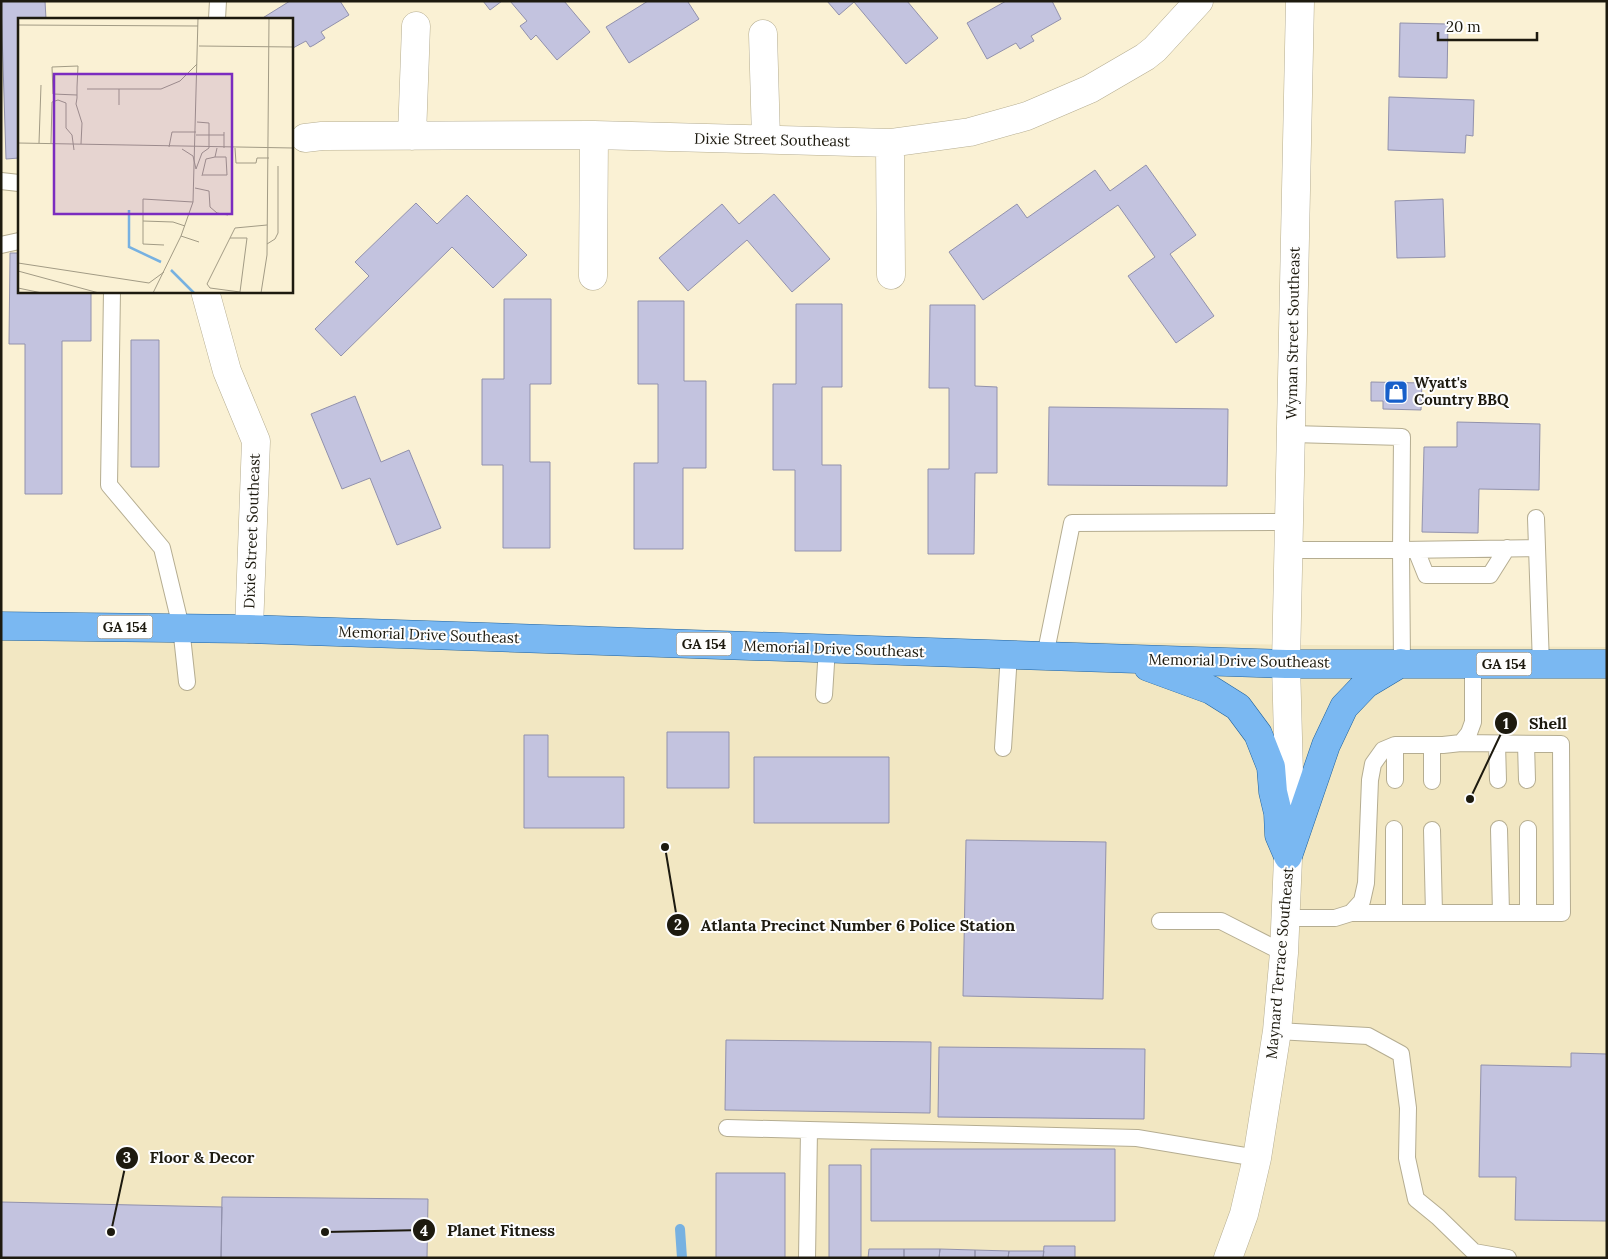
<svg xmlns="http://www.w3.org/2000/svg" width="1608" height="1259" viewBox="0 0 1608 1259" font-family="Lora,serif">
<rect width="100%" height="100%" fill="#faf1d4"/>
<path fill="#f2e7c2" d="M 1,626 L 1306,645 L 1607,647 L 1607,1258 L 1,1258 Z"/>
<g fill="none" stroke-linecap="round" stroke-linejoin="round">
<path stroke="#77b1e1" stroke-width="10" d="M 680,1229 L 682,1258"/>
</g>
<path fill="#c3c3df" stroke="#9191ac" d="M 1,1 L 45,1 L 46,19 L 19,19 L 19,158 L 6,159 Z
M 290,1 L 340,1 L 349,15 L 321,32 L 325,38 L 314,45 L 310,47 L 306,41 L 291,49 L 291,19 L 261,19 Z
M 483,1 L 502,1 L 490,10 Z
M 510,1 L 564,1 L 590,32 L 557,60 L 536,35 L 531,40 L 520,26 L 527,21 Z
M 648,1 L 690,1 L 688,2 L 699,19 L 629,63 L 606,27 Z
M 827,1 L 907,1 L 938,38 L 906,64 L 854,2 L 839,15 Z
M 1006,1 L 1052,1 L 1061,19 L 1031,36 L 1034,41 L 1032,42 L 1020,49 L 1016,43 L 987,59 L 967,23 Z
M 1400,23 L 1448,24 L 1447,78 L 1399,77 Z
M 1389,97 L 1474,100 L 1473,136 L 1466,135 L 1465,153 L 1388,150 Z
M 1146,165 L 1196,235 L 1170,254 L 1214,316 L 1176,343 L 1128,276 L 1155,257 L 1118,205 L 983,300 L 949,252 L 1017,204 L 1027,218 L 1095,170 L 1110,191 Z
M 774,194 L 830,259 L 792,292 L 747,240 L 688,291 L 659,258 L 722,204 L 739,224 Z
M 467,195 L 527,255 L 493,288 L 452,247 L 341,356 L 315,329 L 369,276 L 355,262 L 416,203 L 437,224 Z
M 1443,199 L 1445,257 L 1397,258 L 1395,201 Z
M 10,253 L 19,253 L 19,291 L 91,291 L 91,341 L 62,341 L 62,494 L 25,494 L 25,344 L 9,344 Z
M 504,299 L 551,299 L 551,384 L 530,384 L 530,462 L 550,462 L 550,548 L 503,548 L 503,465 L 482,465 L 482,379 L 504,379 Z
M 638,301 L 684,301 L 684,381 L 706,381 L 706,468 L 683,468 L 683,549 L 634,549 L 634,463 L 658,463 L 658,384 L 638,384 Z
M 796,304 L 842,304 L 842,387 L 822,387 L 822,465 L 841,465 L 841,551 L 795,551 L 795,470 L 773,470 L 773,384 L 796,384 Z
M 930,305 L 975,305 L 975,386 L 997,387 L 997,473 L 975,473 L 974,554 L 928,554 L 928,469 L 949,469 L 949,388 L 929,388 Z
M 131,340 L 159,340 L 159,467 L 131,467 Z
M 1371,382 L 1422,383 L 1421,410 L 1383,409 L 1383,401 L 1371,401 Z
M 355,396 L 381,462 L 409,450 L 441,528 L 397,545 L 370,478 L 342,489 L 311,414 Z
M 1049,407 L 1228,409 L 1227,486 L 1048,485 Z
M 1457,422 L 1540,424 L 1539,490 L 1479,489 L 1478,533 L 1422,532 L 1424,447 L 1457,447 Z
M 667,732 L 729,732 L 729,788 L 667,788 Z
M 524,735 L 548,735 L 548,777 L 624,777 L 624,828 L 524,828 Z
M 754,757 L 889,757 L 889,823 L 754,823 Z
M 966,840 L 1106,842 L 1103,999 L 963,996 Z
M 726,1040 L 931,1042 L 930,1113 L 725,1110 Z
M 939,1047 L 1145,1049 L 1144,1119 L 938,1117 Z
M 1571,1053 L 1607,1054 L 1607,1221 L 1515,1220 L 1516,1177 L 1479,1177 L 1481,1065 L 1571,1067 Z
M 871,1149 L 1115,1149 L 1115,1221 L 871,1221 Z
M 829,1165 L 861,1165 L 861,1258 L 829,1258 Z
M 716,1173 L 785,1173 L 785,1258 L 716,1258 Z
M 222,1197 L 428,1199 L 427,1258 L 221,1258 Z
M 1,1202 L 222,1207 L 221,1258 L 1,1258 Z
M 1044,1246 L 1075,1246 L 1075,1258 L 1043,1258 Z
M 869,1249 L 904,1249 L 904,1258 L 868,1258 Z
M 904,1249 L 940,1249 L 939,1258 L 904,1258 Z
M 940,1249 L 975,1250 L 975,1258 L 939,1258 Z
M 975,1250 L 1009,1251 L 1008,1258 L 975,1258 Z
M 1009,1251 L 1044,1251 L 1043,1258 L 1008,1258 Z"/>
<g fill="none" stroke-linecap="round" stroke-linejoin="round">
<g stroke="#b5ad91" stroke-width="18">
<path id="service" d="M 217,19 L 218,1
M 1,181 L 19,183
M 1,245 L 19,241
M 112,291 L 109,485 L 162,548 L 181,627 L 187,682
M 1536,518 L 1541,665
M 1288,550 L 1401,550 L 1402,437 L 1292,434
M 1416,550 L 1426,575 L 1490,575 L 1507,548
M 1045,656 L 1072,523 L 1289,522
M 1402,663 L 1401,550 L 1537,548
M 824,695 L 827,648
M 1497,744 L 1498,780
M 1526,744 L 1527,780
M 1432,745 L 1432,781
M 1003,748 L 1009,654
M 1395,780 L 1395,745
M 1394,829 L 1394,913
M 1499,829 L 1501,913
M 1528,829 L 1528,913
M 1432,830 L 1434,913
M 1351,913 L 1562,913 L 1561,744 L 1461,743
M 1286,918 L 1335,918 L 1351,913 L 1362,901 L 1366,883 L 1370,780 L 1373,764 L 1383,750 L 1395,745 L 1443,745 L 1461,743 L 1469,733 L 1473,722 L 1473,664
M 1160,921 L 1221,921 L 1284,953
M 1277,1031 L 1368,1036 L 1401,1054 L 1408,1108 L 1407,1158 L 1416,1199 L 1438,1217 L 1474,1252 L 1508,1258
M 727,1128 L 809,1130
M 807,1258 L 809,1130 L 1137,1138 L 1257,1158"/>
</g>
<g stroke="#b5ad91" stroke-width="29">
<path id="minor" d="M 763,34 L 766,139
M 412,136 L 416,26
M 305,138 L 322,136 L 594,135 L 890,143 L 970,132 L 1027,116 L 1090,89 L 1145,57 L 1155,49 L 1199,1
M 890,143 L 891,275
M 593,276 L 594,135
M 205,291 L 227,371 L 256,441 L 249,629"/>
</g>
<g stroke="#b5ad91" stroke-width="29">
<path id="tertiary" d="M 1228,1258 L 1244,1214 L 1257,1158 L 1277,1031 L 1284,953 L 1290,811 L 1286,664 L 1300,1"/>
</g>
<g stroke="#20629d" stroke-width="29">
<path id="primary" d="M 1,626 L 249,629 L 1286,664 L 1607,664
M 1148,667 L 1211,690 L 1238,707 L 1258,734 L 1271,767 L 1273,792 L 1278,813 L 1279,835 L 1288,856
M 1288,856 L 1326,745 L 1344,707 L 1366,684 L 1401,663"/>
</g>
<use href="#service" stroke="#fff" stroke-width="16"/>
<use href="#minor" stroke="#fff" stroke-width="28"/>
<use href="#tertiary" stroke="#fff" stroke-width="28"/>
<use href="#primary" stroke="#7ab8f2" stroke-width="28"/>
</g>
<defs>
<g id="shop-square" transform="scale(1.25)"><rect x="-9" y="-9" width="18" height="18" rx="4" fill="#175fca" stroke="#fefefe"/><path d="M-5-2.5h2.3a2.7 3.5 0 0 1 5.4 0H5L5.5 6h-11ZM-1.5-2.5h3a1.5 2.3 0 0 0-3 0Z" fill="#fff"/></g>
</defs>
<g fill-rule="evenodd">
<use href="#shop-square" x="1396" y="392"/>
</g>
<g text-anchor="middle" stroke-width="4" stroke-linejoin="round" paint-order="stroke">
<g fill="#fefefe" stroke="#605e57" stroke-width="1">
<rect x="97.5" y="615.5" width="55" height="23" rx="4"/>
<rect x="676.5" y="632.5" width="55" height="23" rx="4"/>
<rect x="1476.5" y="652.5" width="55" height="23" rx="4"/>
</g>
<g font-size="14" font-weight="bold" fill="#1d1a0f">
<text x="125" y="632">GA 154</text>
<text x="704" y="649">GA 154</text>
<text x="1504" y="669">GA 154</text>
</g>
<g font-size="15" fill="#1d1a0f" stroke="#fefefe">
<text transform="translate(772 140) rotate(1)" y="5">Dixie Street Southeast</text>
<text transform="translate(1293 333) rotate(-89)" y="5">Wyman Street Southeast</text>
<text transform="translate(252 531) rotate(-88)" y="5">Dixie Street Southeast</text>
<text transform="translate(429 635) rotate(2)" y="5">Memorial Drive Southeast</text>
<text transform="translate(834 649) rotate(2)" y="5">Memorial Drive Southeast</text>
<text transform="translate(1239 661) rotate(1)" y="5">Memorial Drive Southeast</text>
<text transform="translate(1280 963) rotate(-85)" y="5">Maynard Terrace Southeast</text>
</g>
<g font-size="15" font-weight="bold" fill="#1d1a0f" stroke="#fefefe" text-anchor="start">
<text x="1414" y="388">Wyatt's<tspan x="1414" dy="17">Country BBQ</tspan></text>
</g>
</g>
<g transform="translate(18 18)">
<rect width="275" height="275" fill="#faf1d4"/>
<path fill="none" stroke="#77b1e1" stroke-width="2.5" d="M 111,192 L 111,229 L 143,244M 153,252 L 176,275"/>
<path fill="none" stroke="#a29b85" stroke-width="1" d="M 0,7 L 180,8M 181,28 L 275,29M 69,71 L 143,71 L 162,63 L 179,46M 59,77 L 35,76 L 34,49 L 60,48 L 59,69 L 59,80 L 58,86 L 64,105 L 63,126M 101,87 L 101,71M 206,114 L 206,130M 178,117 L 191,117 L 191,105 L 179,104M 0,125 L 275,130M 21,125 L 23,67M 33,125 L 34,84 L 40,82 L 48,85 L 48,110 L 54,117 L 56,132M 151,129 L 154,114 L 178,114M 191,130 L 191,117 L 206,117M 217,130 L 218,145 L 238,145 L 239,140 L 251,140M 164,131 L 175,138 L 178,151M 178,151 L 184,135 L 191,130M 185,157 L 209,157 L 208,139 L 197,139M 184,158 L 188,141 L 197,139 L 199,130M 177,170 L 191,173 L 192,189 L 199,195 L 210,197M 125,203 L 155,204 L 167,208M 163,218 L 181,224M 212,220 L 229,220 L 222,274 L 192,270 L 189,266 L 217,210 L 249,207M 249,226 L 257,221 L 260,215 L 260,148M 146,227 L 125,226 L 125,181 L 175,184M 0,245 L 131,265 L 146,254M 0,253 L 81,275M 0,270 L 24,275M 135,275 L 163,218 L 175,184 L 180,0M 243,275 L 249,237 L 251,0"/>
<path fill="#7b2cbf" fill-opacity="0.15" stroke="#7b2cbf" stroke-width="2.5" d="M 36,56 L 214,56 L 214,196 L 36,196 Z"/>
<rect width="275" height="275" fill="none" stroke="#1d1a0f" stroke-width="2.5"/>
</g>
<path fill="none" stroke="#1d1a0f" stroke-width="2" d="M1470 799L1506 723M665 847L678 925M111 1232L127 1158M325 1232L424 1230"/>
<g fill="#1d1a0f" stroke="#fefefe" stroke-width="2">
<circle cx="1470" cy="799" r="5"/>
<circle cx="665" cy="847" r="5"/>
<circle cx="111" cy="1232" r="5"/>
<circle cx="325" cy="1232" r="5"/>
<circle cx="1506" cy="723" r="12"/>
<circle cx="678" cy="925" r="12"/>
<circle cx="127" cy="1158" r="12"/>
<circle cx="424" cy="1230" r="12"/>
</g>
<g font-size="15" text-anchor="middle" font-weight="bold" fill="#fff">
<text x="1506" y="729">1</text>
<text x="678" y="930">2</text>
<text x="127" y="1163">3</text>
<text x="424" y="1236">4</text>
</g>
<g font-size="16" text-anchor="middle" font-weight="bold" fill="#1d1a0f" stroke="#fefefe" stroke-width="4" stroke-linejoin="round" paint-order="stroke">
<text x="1548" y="729">Shell</text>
<text x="858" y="931">Atlanta Precinct Number 6 Police Station</text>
<text x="202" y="1163">Floor &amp; Decor</text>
<text x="501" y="1236">Planet Fitness</text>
</g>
<rect width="1608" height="1259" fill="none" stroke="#1d1a0f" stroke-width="5"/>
<path d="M1438 32v8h99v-8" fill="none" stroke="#1d1a0f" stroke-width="2.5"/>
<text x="1446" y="32" font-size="15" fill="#1d1a0f" stroke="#fefefe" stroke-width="4" paint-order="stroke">20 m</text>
</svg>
